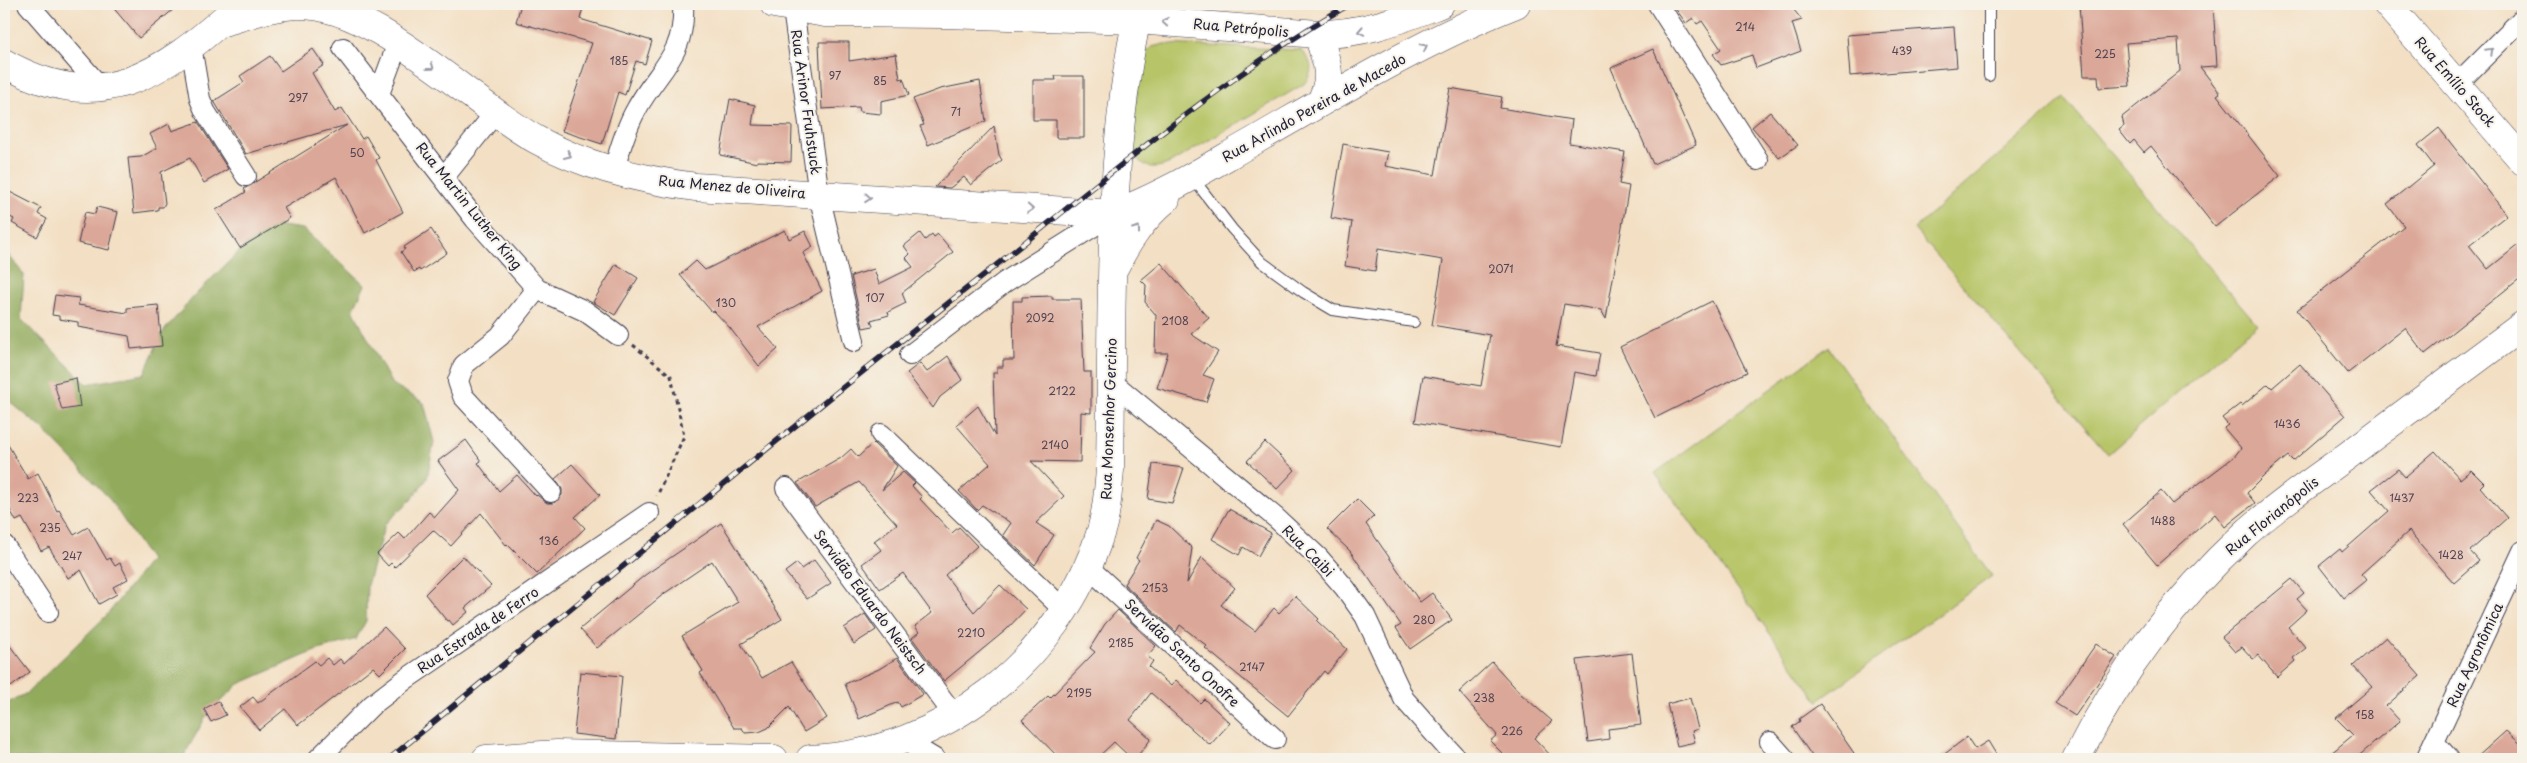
<svg xmlns="http://www.w3.org/2000/svg" width="2527" height="763" viewBox="0 0 2527 763" font-family="'Playpen Sans',sans-serif">
<rect width="100%" height="100%" fill="#f7f3e8"/>
<filter id="ink" filterUnits="userSpaceOnUse"><feTurbulence type="fractalNoise" baseFrequency=".02" numOctaves="2"/><feDisplacementMap in="SourceGraphic" scale="10" xChannelSelector="R" yChannelSelector="G"/><feConvolveMatrix kernelMatrix="1 2 1 2 8 2 1 2 1" color-interpolation-filters="sRGB"/></filter>
<filter id="wash" filterUnits="userSpaceOnUse"><feTurbulence type="fractalNoise" baseFrequency=".0096" numOctaves="4" result="noise"/><feDisplacementMap in="SourceGraphic" scale="20" xChannelSelector="R" yChannelSelector="G"/><feGaussianBlur stdDeviation="1.12" result="paint"/><feColorMatrix in="noise" values="0 0 0 0 0 0 0 0 0 0 0 0 0 0 0 0 0 1.4 0 .05"/><feComposite in="paint" operator="in"/></filter>
<g filter="url(#wash)">
<rect width="100%" height="100%" fill="#f3dfc3"/>
<path fill="#b7c567" stroke="#6c7451" d="M 1164,44 L 1300,50 C 1313,61 1314,71 1304,84 L 1172,162 C 1149,174 1134,164 1130,139 L 1143,54 L 1152,47 Z
M 2064,98 L 2257,324 L 2108,454 L 1914,229 Z
M 1828,347 L 1992,576 L 1818,701 L 1655,473 Z"/>
<path fill="#91aa5c" stroke="#5a664c" d="M 267,224 L 303,229 L 365,285 L 353,310 L 391,383 L 424,403 L 434,442 L 427,479 L 411,500 L 385,524 L 367,585 L 366,621 L 356,639 L 315,651 L 239,684 L 208,713 L 182,759 L 4,759 L 4,705 L 27,693 L 107,615 L 150,560 L 109,498 L 43,429 L 9,401 L 4,390 L 4,249 L 24,275 L 21,319 L 87,384 L 144,374 L 162,333 L 196,294 Z"/>
<g id="blocks">
<path fill="#dba798" d="M 110,4 L 180,4 L 139,38 Z
M 521,4 L 584,4 L 580,19 L 652,41 L 645,64 L 636,61 L 625,95 L 618,92 L 602,144 L 562,131 L 592,43 L 516,22 Z
M 1672,4 L 1789,4 L 1802,20 L 1792,23 L 1801,51 L 1756,68 L 1752,55 L 1721,65 L 1713,54 L 1721,49 L 1702,21 L 1697,24 L 1693,18 L 1686,23 Z
M 2079,4 L 2213,4 L 2217,66 L 2200,67 L 2220,93 L 2217,95 L 2280,176 L 2215,227 L 2151,146 L 2144,152 L 2134,140 L 2130,144 L 2119,130 L 2124,126 L 2122,117 L 2180,71 L 2178,39 L 2126,43 L 2130,86 L 2099,88 L 2098,76 L 2084,76 Z
M 1954,27 L 1957,67 L 1850,76 L 1847,35 Z
M 819,42 L 849,42 L 849,61 L 896,54 L 900,79 L 903,78 L 909,95 L 881,101 L 881,114 L 860,112 L 859,107 L 822,109 Z
M 313,49 L 324,65 L 312,73 L 335,112 L 342,108 L 362,139 L 366,136 L 379,158 L 376,160 L 403,212 L 365,233 L 336,177 L 284,208 L 290,218 L 240,248 L 216,210 L 246,192 L 244,189 L 347,125 L 246,154 L 214,101 L 244,82 L 240,76 L 270,56 L 281,71 Z
M 1653,49 L 1696,145 L 1653,164 L 1611,68 Z
M 1055,76 L 1084,76 L 1084,138 L 1056,138 L 1056,120 L 1033,120 L 1033,80 L 1056,80 Z
M 980,81 L 986,121 L 928,145 L 920,126 L 924,125 L 913,99 L 940,89 Z
M 1450,88 L 1502,97 L 1500,108 L 1572,120 L 1569,143 L 1625,152 L 1619,184 L 1629,186 L 1606,319 L 1601,310 L 1564,304 L 1556,346 L 1600,353 L 1596,376 L 1574,372 L 1561,447 L 1415,422 L 1423,376 L 1481,386 L 1490,335 L 1432,325 L 1443,260 L 1378,249 L 1375,271 L 1345,266 L 1352,222 L 1331,218 L 1343,144 L 1388,152 L 1385,166 L 1435,175 Z
M 730,99 L 755,105 L 752,125 L 792,126 L 791,162 L 757,161 L 757,163 L 720,155 Z
M 1770,112 L 1798,145 L 1779,158 L 1752,127 Z
M 198,122 L 228,169 L 204,183 L 190,158 L 161,172 L 165,203 L 163,207 L 158,207 L 158,210 L 134,213 L 128,158 L 141,157 L 157,148 L 150,134 L 169,124 L 172,131 Z
M 994,126 L 999,155 L 1002,160 L 971,185 L 964,177 L 950,188 L 935,187 Z
M 2439,128 L 2507,215 L 2469,245 L 2488,269 L 2523,241 L 2523,276 L 2425,354 L 2405,328 L 2348,373 L 2297,310 L 2404,226 L 2387,204 L 2434,166 L 2418,145 Z
M 4,189 L 41,208 L 38,214 L 47,219 L 37,237 L 12,223 L 14,219 L 4,214 Z
M 97,207 L 118,212 L 109,250 L 78,243 L 85,212 L 95,214 Z
M 431,229 L 447,253 L 420,271 L 419,269 L 414,272 L 401,252 L 405,249 L 404,247 Z
M 785,230 L 789,239 L 805,231 L 813,247 L 803,253 L 822,291 L 758,327 L 778,349 L 759,366 L 730,328 L 714,311 L 712,312 L 680,275 L 696,261 L 705,270 Z
M 920,233 L 925,240 L 932,234 L 934,237 L 938,234 L 953,252 L 902,293 L 906,303 L 888,312 L 889,315 L 871,320 L 873,326 L 863,328 L 851,276 L 874,269 L 879,284 L 913,267 L 906,258 L 910,254 L 904,246 Z
M 1161,263 L 1209,318 L 1191,334 L 1218,352 L 1203,375 L 1214,379 L 1206,402 L 1157,388 L 1168,353 L 1155,353 L 1156,315 L 1145,302 L 1146,285 L 1141,280 Z
M 616,264 L 638,278 L 615,315 L 593,302 Z
M 55,295 L 79,298 L 78,305 L 127,313 L 127,308 L 158,305 L 162,346 L 131,349 L 129,336 L 78,327 L 78,322 L 59,319 L 59,316 L 52,315 Z
M 1052,296 L 1052,299 L 1081,299 L 1084,372 L 1091,372 L 1091,413 L 1081,412 L 1080,462 L 1031,461 L 1064,496 L 1036,523 L 1054,535 L 1035,565 L 1003,535 L 1011,523 L 982,505 L 977,510 L 959,491 L 990,464 L 956,425 L 978,406 L 995,436 L 993,373 L 997,373 L 997,367 L 1003,367 L 1003,360 L 1014,360 L 1013,301 L 1022,301 L 1022,297 Z
M 1712,301 L 1747,372 L 1655,418 L 1620,347 Z
M 948,356 L 962,380 L 940,397 L 933,408 L 907,373 L 920,363 L 927,372 Z
M 2300,364 L 2345,416 L 2293,461 L 2288,456 L 2265,475 L 2247,493 L 2255,503 L 2225,527 L 2215,514 L 2157,565 L 2123,524 L 2161,491 L 2172,504 L 2234,457 L 2241,448 L 2224,428 L 2228,425 L 2222,418 L 2240,404 L 2242,406 L 2268,384 L 2272,388 Z
M 76,378 L 80,407 L 62,410 L 54,383 Z
M 4,438 L 28,479 L 38,473 L 57,511 L 59,510 L 74,535 L 88,527 L 107,560 L 110,558 L 115,566 L 120,563 L 128,579 L 113,587 L 117,594 L 99,604 L 81,570 L 68,578 L 49,547 L 41,551 L 22,518 L 16,521 L 4,498 Z
M 466,440 L 481,461 L 478,463 L 499,491 L 517,475 L 536,496 L 537,495 L 547,503 L 554,503 L 562,495 L 562,489 L 555,479 L 572,464 L 600,495 L 575,517 L 585,528 L 537,574 L 507,544 L 506,545 L 481,513 L 451,546 L 433,530 L 395,567 L 391,563 L 388,566 L 377,554 L 399,533 L 405,539 L 429,512 L 435,517 L 459,490 L 438,461 Z
M 1265,442 L 1295,470 L 1277,489 L 1247,461 Z
M 873,443 L 897,466 L 882,490 L 903,472 L 915,483 L 912,486 L 922,497 L 920,499 L 952,533 L 959,527 L 977,546 L 945,575 L 974,612 L 1000,585 L 1026,609 L 1006,630 L 944,681 L 912,638 L 919,632 L 915,626 L 932,613 L 927,606 L 903,573 L 880,589 L 862,564 L 881,550 L 874,541 L 897,524 L 859,482 L 815,507 L 797,483 L 841,458 L 851,449 L 858,457 Z
M 2435,451 L 2460,479 L 2471,470 L 2484,483 L 2480,487 L 2507,518 L 2470,551 L 2479,561 L 2454,583 L 2409,531 L 2361,574 L 2366,580 L 2344,598 L 2319,566 L 2340,549 L 2342,552 L 2389,511 L 2371,490 L 2398,469 L 2405,477 Z
M 1153,464 L 1184,468 L 1172,503 L 1148,499 Z
M 1357,499 L 1374,516 L 1366,524 L 1420,602 L 1432,593 L 1452,620 L 1410,649 L 1396,628 L 1401,625 L 1350,551 L 1327,529 Z
M 1229,509 L 1271,533 L 1258,556 L 1243,547 L 1239,555 L 1212,539 Z
M 1156,520 L 1169,526 L 1192,548 L 1187,583 L 1202,557 L 1235,588 L 1221,605 L 1255,631 L 1274,608 L 1279,613 L 1295,596 L 1319,619 L 1317,621 L 1347,649 L 1327,674 L 1324,671 L 1288,716 L 1205,648 L 1207,646 L 1180,625 L 1176,632 L 1124,584 L 1139,560 L 1136,558 Z
M 721,523 L 782,619 L 741,644 L 762,678 L 791,662 L 827,718 L 804,732 L 789,707 L 768,728 L 759,732 L 745,733 L 742,728 L 734,728 L 700,673 L 703,671 L 682,636 L 738,602 L 712,561 L 665,593 L 597,648 L 580,629 L 645,575 Z
M 463,556 L 491,586 L 465,608 L 468,612 L 453,625 L 449,620 L 447,621 L 425,594 Z
M 814,560 L 831,583 L 807,599 L 785,572 L 797,563 L 801,569 Z
M 2292,579 L 2304,593 L 2297,599 L 2307,610 L 2288,627 L 2306,648 L 2293,658 L 2295,661 L 2277,677 L 2258,655 L 2253,659 L 2242,647 L 2235,652 L 2222,637 Z
M 1118,610 L 1156,646 L 1147,656 L 1153,661 L 1149,667 L 1171,686 L 1176,680 L 1200,703 L 1204,699 L 1230,723 L 1210,745 L 1151,693 L 1130,720 L 1151,739 L 1135,759 L 1132,759 L 1114,742 L 1096,759 L 1060,759 L 1022,720 L 1048,696 L 1050,698 L 1095,652 L 1090,648 L 1105,624 Z
M 865,614 L 876,630 L 854,644 L 844,628 Z
M 384,627 L 405,649 L 380,674 L 373,667 L 298,725 L 285,709 L 259,730 L 240,707 L 253,697 L 258,703 L 315,661 L 319,665 L 327,658 L 333,665 L 340,659 L 344,664 Z
M 2386,637 L 2420,676 L 2386,706 L 2400,721 L 2355,759 L 2324,759 L 2353,735 L 2336,718 L 2372,687 L 2353,666 Z
M 4,638 L 30,672 L 11,687 L 4,678 Z
M 2096,644 L 2116,657 L 2075,716 L 2055,703 Z
M 1632,653 L 1641,725 L 1608,729 L 1609,739 L 1588,742 L 1577,660 Z
M 897,658 L 923,694 L 901,707 L 898,702 L 859,719 L 845,684 L 879,669 Z
M 1492,662 L 1521,694 L 1552,721 L 1534,738 L 1554,759 L 1508,759 L 1490,741 L 1497,735 L 1459,692 Z
M 580,672 L 622,676 L 616,739 L 574,734 Z
M 1690,698 L 1698,729 L 1692,731 L 1695,742 L 1677,746 L 1667,704 Z
M 218,701 L 226,715 L 211,722 L 204,709 Z
M 1820,704 L 1858,759 L 1814,759 L 1792,727 L 1800,721 L 1799,719 Z
M 2506,731 L 2523,746 L 2523,759 L 2475,759 Z
M 1967,737 L 1975,749 L 1988,741 L 1999,759 L 1938,759 Z"/>
</g>
</g>
<g filter="url(#ink)">
<use href="#blocks" fill-opacity="0" stroke="#413e4f" stroke-width="1"/>
<g fill="none" stroke-linecap="round" stroke-linejoin="round">
<g stroke="#413e4f" stroke-width="12">
<path id="lane" d="M 1989,76 L 1989,4
M 1192,177 L 1232,229 L 1262,262 L 1303,292 L 1333,310 L 1414,322"/>
</g>
<g stroke="#413e4f" stroke-width="22">
<path id="street" d="M 28,4 L 101,88
M 1658,4 L 1758,160
M 793,9 L 819,195 L 854,341
M 191,46 L 200,99 L 205,111 L 246,176
M 343,48 L 475,219 L 537,289 L 585,311 L 618,335
M 2457,84 L 2523,18
M 379,94 L 398,43
M 613,171 C 620,151 625,129 636,110 C 658,69 686,56 683,4
M 444,177 L 495,113
M 537,289 L 500,336 L 464,365 L 458,381 L 463,396 L 551,492
M 910,355 L 1005,282 L 1113,214
M 1112,382 L 1276,518 L 1318,557 L 1345,588 L 1365,616 L 1404,699 L 1457,759
M 881,434 L 1065,611
M 786,488 L 954,715
M 4,545 L 48,612
M 1088,567 L 1275,739
M 905,741 L 935,759
M 1770,742 L 1785,759
M 2434,742 L 2449,759
M 318,759 L 372,705 L 406,679 L 649,513
M 2426,759 L 2523,551"/>
</g>
<g stroke="#413e4f" stroke-width="29">
<path id="secondary" d="M 2076,759 C 2118,675 2176,598 2245,534 C 2277,505 2313,481 2347,456 C 2406,412 2465,368 2523,325"/>
</g>
<g stroke="#413e4f" stroke-width="29">
<path id="primary" d="M 774,4 L 825,13 L 944,14 L 1136,20 L 1318,34 C 1365,34 1398,20 1440,4
M 2387,4 L 2523,161
M 220,23 C 245,16 271,6 297,5 C 374,2 470,103 537,140 C 586,167 641,180 696,187 L 1113,214 C 1163,196 1208,167 1254,141 C 1339,92 1425,40 1516,4
M 1318,34 C 1326,62 1335,76 1320,103
M 4,63 C 100,117 160,76 234,10
M 1114,268 C 1128,241 1143,218 1166,199
M 486,759 L 557,754 L 774,759
M 810,759 C 943,753 1060,660 1100,534 C 1107,513 1108,491 1110,470 C 1113,314 1105,157 1140,4"/>
</g>
<path stroke="#413e4f" stroke-width="3" stroke-dasharray="4 4" stroke-linecap="butt" d="M 633,345 L 671,376 L 684,436 L 657,496"/>
<use href="#lane" stroke="#fff" stroke-width="10"/>
<use href="#street" stroke="#fff" stroke-width="20"/>
<use href="#secondary" stroke="#fff" stroke-width="28"/>
<use href="#primary" stroke="#fff" stroke-width="28"/>
<g stroke="#22223b" stroke-width="5.5">
<path id="rail" d="M 389,759 C 586,596 784,433 985,274 C 1103,181 1219,79 1350,4"/>
</g>
<use href="#rail" stroke="#f7f3e8" stroke-width="4" stroke-dasharray="11" stroke-linecap="butt"/>
</g>
<defs><path id="oneway-chevron" d="M-2-3.5L2.5 0L-2 3.5" fill="none" stroke-width="1.6" stroke-linecap="round" stroke-linejoin="round" transform="scale(1.25)"/></defs>
<g stroke="#9c9ca7">
<use href="#oneway-chevron" transform="translate(1165 22) rotate(-176)"/>
<use href="#oneway-chevron" transform="translate(1361 31) rotate(169)"/>
<use href="#oneway-chevron" transform="translate(1424 47) rotate(-28)"/>
<use href="#oneway-chevron" transform="translate(2490 51) rotate(-45)"/>
<use href="#oneway-chevron" transform="translate(431 67) rotate(36)"/>
<use href="#oneway-chevron" transform="translate(568 155) rotate(25)"/>
<use href="#oneway-chevron" transform="translate(868 198) rotate(4)"/>
<use href="#oneway-chevron" transform="translate(1030 209) rotate(4)"/>
<use href="#oneway-chevron" transform="translate(1137 229) rotate(-54)"/>
</g>
</g>
<g text-anchor="middle" stroke-width="4" stroke-linejoin="round" paint-order="stroke">
<g font-size="11" fill="#504352">
<text x="1745" y="31">214</text>
<text x="1902" y="55">439</text>
<text x="2105" y="58">225</text>
<text x="619" y="65">185</text>
<text x="835" y="80">97</text>
<text x="880" y="85">85</text>
<text x="298" y="102">297</text>
<text x="956" y="116">71</text>
<text x="357" y="157">50</text>
<text x="1501" y="273">2071</text>
<text x="875" y="302">107</text>
<text x="726" y="307">130</text>
<text x="1040" y="322">2092</text>
<text x="1175" y="325">2108</text>
<text x="1062" y="395">2122</text>
<text x="2287" y="428">1436</text>
<text x="1055" y="449">2140</text>
<text x="28" y="502">223</text>
<text x="2402" y="502">1437</text>
<text x="2163" y="525">1488</text>
<text x="50" y="532">235</text>
<text x="549" y="545">136</text>
<text x="2451" y="559">1428</text>
<text x="72" y="560">247</text>
<text x="1155" y="592">2153</text>
<text x="1424" y="624">280</text>
<text x="971" y="637">2210</text>
<text x="1121" y="647">2185</text>
<text x="1252" y="671">2147</text>
<text x="1079" y="697">2195</text>
<text x="1484" y="702">238</text>
<text x="2365" y="719">158</text>
<text x="1512" y="735">226</text>
</g>
<g font-size="14" fill="#22223b" stroke="#f7f3e8">
<text transform="translate(1241 28) rotate(5)" y="5">Rua Petrópolis</text>
<text transform="translate(2455 82) rotate(49)" y="5">Rua Emílio Stock</text>
<text transform="translate(806 102) rotate(82)" y="5">Rua Arinor Fruhstuck</text>
<text transform="translate(1314 108) rotate(-29)" y="5">Rua Arlindo Pereira de Macedo</text>
<text transform="translate(732 187) rotate(5)" y="5">Rua Menez de Oliveira</text>
<text transform="translate(469 206) rotate(51)" y="5">Rua Martin Luther King</text>
<text transform="translate(1109 419) rotate(-88)" y="5">Rua Monsenhor Gercino</text>
<text transform="translate(2272 516) rotate(-39)" y="5">Rua Florianópolis</text>
<text transform="translate(1308 551) rotate(45)" y="5">Rua Caibi</text>
<text transform="translate(870 602) rotate(53)" y="5">Servidão Eduardo Neistsch</text>
<text transform="translate(478 630) rotate(-34)" y="5">Rua Estrada de Ferro</text>
<text transform="translate(1182 653) rotate(43)" y="5">Servidão Santo Onofre</text>
<text transform="translate(2475 655) rotate(-65)" y="5">Rua Agronômica</text>
</g>
</g>
<rect width="2527" height="763" fill="none" stroke="#f7f3e8" stroke-width="20"/>
</svg>
